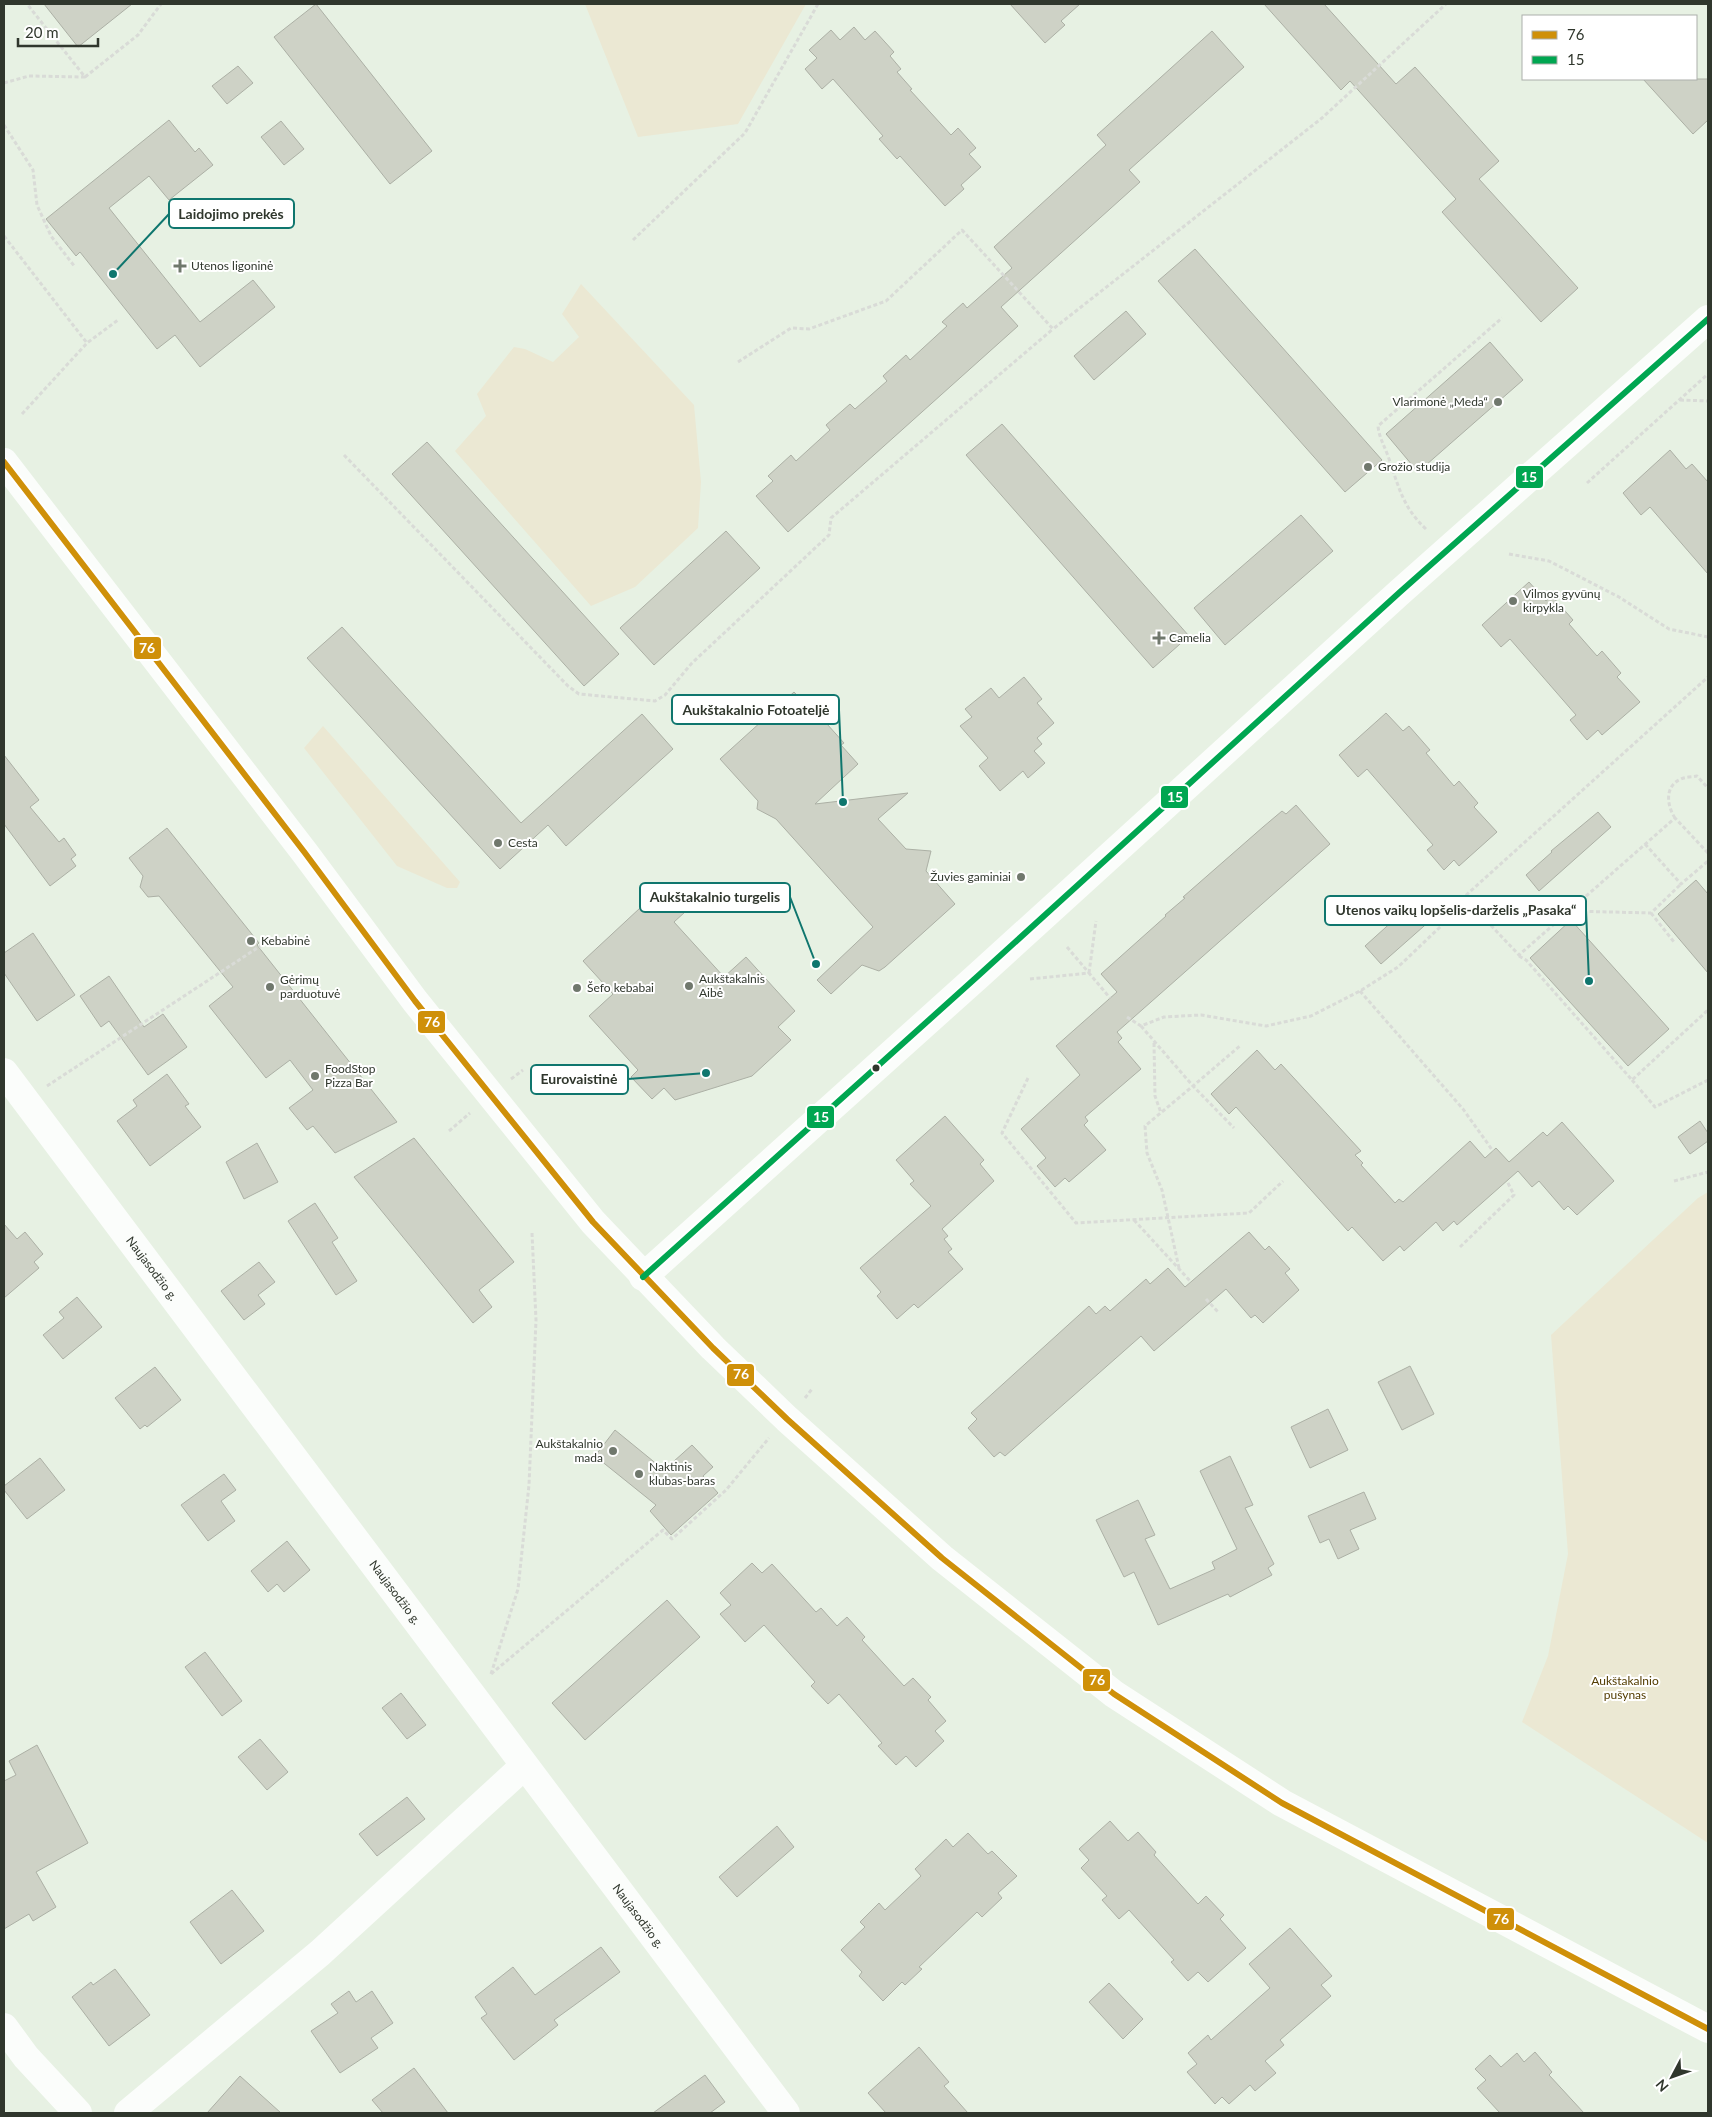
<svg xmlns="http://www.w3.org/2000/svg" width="1712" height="2117" viewBox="0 0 1712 2117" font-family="Lato,sans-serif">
<rect width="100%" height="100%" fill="#e7f1e3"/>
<path fill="#ebe8d3" d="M 585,4 L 806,4 L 738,124 L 638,137 Z
M 581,284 L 694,405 L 701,482 L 698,528 L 635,587 L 591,606 L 455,451 L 486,416 L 477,394 L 514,347 L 525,349 L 553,362 L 579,337 L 562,314 Z
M 323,726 L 460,882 L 457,888 L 447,888 L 397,866 L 304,748 Z
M 1708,1192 L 1708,1843 L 1522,1722 L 1548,1656 L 1568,1554 L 1551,1335 L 1698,1198 Z"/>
<path fill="#ced2c6" stroke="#acb0a5" d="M 44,4 L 132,4 L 78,47 Z
M 316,4 L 432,151 L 390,184 L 274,37 Z
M 1010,4 L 1080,4 L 1061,21 L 1065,25 L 1045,43 Z
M 1264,4 L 1324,4 L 1396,84 L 1415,67 L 1499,161 L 1479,179 L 1578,288 L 1541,322 L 1442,212 L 1456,199 L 1350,81 L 1341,90 Z
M 854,27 L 865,40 L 875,31 L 894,52 L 890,56 L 901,69 L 897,72 L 912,89 L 910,90 L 951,135 L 958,128 L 976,148 L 969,154 L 981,167 L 961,185 L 964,189 L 945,206 L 900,156 L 897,159 L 879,139 L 883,136 L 833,79 L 822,89 L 805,69 L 817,58 L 809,50 L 831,30 L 840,40 Z
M 1212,31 L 1244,67 L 1129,170 L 1140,182 L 1001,307 L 1018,326 L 788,532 L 756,496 L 773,481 L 768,476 L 791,455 L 796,461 L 830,430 L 826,425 L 850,404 L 855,409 L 887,381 L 883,376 L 906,355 L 910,360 L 947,326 L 942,322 L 963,303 L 967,308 L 1012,268 L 994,247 L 1106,145 L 1097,135 Z
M 238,66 L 253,83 L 227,104 L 212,86 Z
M 1643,79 L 1708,79 L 1708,120 L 1693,134 Z
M 169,120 L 195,152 L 199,148 L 213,165 L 169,200 L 149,176 L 109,208 L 200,322 L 253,280 L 275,307 L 200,367 L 175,335 L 157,349 L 80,252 L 76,256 L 46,219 Z
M 281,121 L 304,149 L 284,165 L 261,137 Z
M 1195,249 L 1382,460 L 1345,492 L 1158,281 Z
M 1126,311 L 1146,334 L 1094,380 L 1074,356 Z
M 1490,342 L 1523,380 L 1418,472 L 1386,434 Z
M 1002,424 L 1189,636 L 1153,668 L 966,455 Z
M 427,442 L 619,654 L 584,686 L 392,474 Z
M 1670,450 L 1686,469 L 1692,464 L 1708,482 L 1708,574 L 1650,507 L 1641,515 L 1623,493 Z
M 1301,515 L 1333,551 L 1225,645 L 1194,608 Z
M 726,531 L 760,568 L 654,665 L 620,628 Z
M 1529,582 L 1546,601 L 1552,596 L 1573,620 L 1569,624 L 1597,656 L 1602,651 L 1621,673 L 1617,677 L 1640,702 L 1602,735 L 1598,730 L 1587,740 L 1570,720 L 1576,715 L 1510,639 L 1501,647 L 1482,625 Z
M 342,627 L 521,823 L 642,714 L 673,749 L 566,846 L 548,825 L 500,869 L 307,658 Z
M 1024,677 L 1042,699 L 1037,703 L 1054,723 L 1037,738 L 1042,744 L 1034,751 L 1045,763 L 1028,778 L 1023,771 L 1000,791 L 979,766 L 988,758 L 960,726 L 972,717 L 965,709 L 991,688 L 999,698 Z
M 794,692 L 808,707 L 810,705 L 844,743 L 841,745 L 858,764 L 815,804 L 908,793 L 878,819 L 906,849 L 931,851 L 926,871 L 955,904 L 885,967 L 879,971 L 862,965 L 831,994 L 817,980 L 873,927 L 776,819 L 757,809 L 758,801 L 720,759 Z
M 1386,713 L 1403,731 L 1409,726 L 1430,750 L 1426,753 L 1454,786 L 1459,781 L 1478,803 L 1474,807 L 1497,832 L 1459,866 L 1454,860 L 1444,870 L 1427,850 L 1433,845 L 1367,769 L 1358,777 L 1339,755 Z
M 4,755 L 39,800 L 30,807 L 59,842 L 64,838 L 76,855 L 71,859 L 76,866 L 50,886 L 4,824 Z
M 1296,805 L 1330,844 L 1117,1032 L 1122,1038 L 1118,1042 L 1141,1069 L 1085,1117 L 1088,1121 L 1084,1125 L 1106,1150 L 1069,1182 L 1065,1178 L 1055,1187 L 1037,1166 L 1046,1158 L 1021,1129 L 1080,1075 L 1056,1046 L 1117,992 L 1101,974 L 1166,916 L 1165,915 L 1185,898 L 1183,897 L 1263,827 L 1282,811 L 1286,814 Z
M 1598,812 L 1611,827 L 1539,891 L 1526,875 L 1552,852 L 1551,851 Z
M 167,828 L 259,943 L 257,945 L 397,1122 L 335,1153 L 313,1126 L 307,1130 L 289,1108 L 313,1090 L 290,1060 L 266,1078 L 209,1006 L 233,987 L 159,896 L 148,897 L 140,887 L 143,876 L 129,858 Z
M 1696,880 L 1708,894 L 1708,973 L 1658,914 Z
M 680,884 L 696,902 L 674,922 L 724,977 L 746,957 L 795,1011 L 778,1027 L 791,1040 L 752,1076 L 675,1100 L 664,1088 L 652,1099 L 631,1077 L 638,1070 L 589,1016 L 613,994 L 583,961 L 654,895 L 661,902 Z
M 1416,900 L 1432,919 L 1381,964 L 1365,946 Z
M 1571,920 L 1669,1029 L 1628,1066 L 1530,958 Z
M 33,933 L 75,995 L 37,1021 L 4,973 L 4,953 Z
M 109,976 L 144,1027 L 163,1014 L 187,1047 L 148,1075 L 109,1021 L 101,1027 L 80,996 Z
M 1257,1050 L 1275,1070 L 1281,1064 L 1361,1151 L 1355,1155 L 1363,1163 L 1361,1165 L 1395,1203 L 1399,1199 L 1403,1202 L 1470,1141 L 1485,1158 L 1496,1148 L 1509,1162 L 1543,1132 L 1547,1136 L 1562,1122 L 1614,1181 L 1577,1215 L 1568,1206 L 1564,1210 L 1539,1181 L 1532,1187 L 1518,1171 L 1457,1225 L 1454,1221 L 1443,1231 L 1436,1222 L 1404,1251 L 1400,1246 L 1383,1261 L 1352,1227 L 1348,1231 L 1236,1107 L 1229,1114 L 1211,1094 Z
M 167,1074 L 189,1104 L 185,1106 L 201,1127 L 150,1166 L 117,1121 L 137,1106 L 133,1100 Z
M 945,1116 L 984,1160 L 980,1164 L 994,1181 L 942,1229 L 948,1236 L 944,1239 L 952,1249 L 948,1252 L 963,1269 L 918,1308 L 914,1304 L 897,1319 L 877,1296 L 881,1292 L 860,1268 L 931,1206 L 910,1184 L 914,1181 L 896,1160 Z
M 1700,1121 L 1708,1133 L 1708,1141 L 1690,1154 L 1678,1137 Z
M 414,1138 L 514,1262 L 479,1290 L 492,1307 L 473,1323 L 354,1177 Z
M 257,1143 L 278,1182 L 244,1199 L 226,1162 Z
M 315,1203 L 338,1238 L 332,1242 L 357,1281 L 336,1295 L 288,1221 Z
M 4,1224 L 17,1239 L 25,1232 L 43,1254 L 34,1262 L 39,1268 L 4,1298 Z
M 1249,1232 L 1265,1250 L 1269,1246 L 1290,1269 L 1285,1273 L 1299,1290 L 1263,1323 L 1255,1315 L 1251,1318 L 1226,1289 L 1154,1351 L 1141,1336 L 1005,1456 L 1000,1452 L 994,1457 L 968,1428 L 977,1419 L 971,1413 L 1089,1306 L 1096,1314 L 1105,1306 L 1110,1311 L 1146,1279 L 1150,1284 L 1168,1268 L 1185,1287 Z
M 259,1262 L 275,1282 L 258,1295 L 265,1304 L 244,1320 L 221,1291 Z
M 77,1297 L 102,1327 L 63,1359 L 43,1335 L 64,1318 L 59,1312 Z
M 1410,1366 L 1434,1414 L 1402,1430 L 1378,1382 Z
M 155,1367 L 181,1400 L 147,1427 L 145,1425 L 140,1429 L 115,1398 Z
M 1328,1409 L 1348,1450 L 1310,1468 L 1291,1427 Z
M 615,1430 L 664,1470 L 692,1445 L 713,1467 L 703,1476 L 718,1493 L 671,1535 L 650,1511 L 656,1505 L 595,1456 Z
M 1230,1456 L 1253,1505 L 1245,1508 L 1274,1564 L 1268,1568 L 1272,1575 L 1230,1597 L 1228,1594 L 1158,1625 L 1134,1572 L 1124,1577 L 1096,1520 L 1138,1500 L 1155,1535 L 1145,1539 L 1170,1589 L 1215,1569 L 1212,1562 L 1237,1549 L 1200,1471 Z
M 40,1458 L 65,1490 L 27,1519 L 4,1490 L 4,1486 Z
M 224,1474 L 236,1490 L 221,1501 L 235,1521 L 208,1541 L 181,1505 Z
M 1364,1492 L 1376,1519 L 1350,1530 L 1359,1549 L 1338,1559 L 1329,1539 L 1320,1543 L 1308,1516 Z
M 287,1541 L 310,1570 L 284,1592 L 277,1584 L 268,1592 L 251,1571 Z
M 752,1563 L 762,1573 L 772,1564 L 816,1612 L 821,1608 L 837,1626 L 847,1617 L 865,1637 L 862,1640 L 904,1686 L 913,1678 L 931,1697 L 928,1700 L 946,1721 L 935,1731 L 944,1741 L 916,1767 L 906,1756 L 896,1765 L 878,1746 L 882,1743 L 839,1694 L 828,1704 L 811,1686 L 815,1682 L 764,1625 L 745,1642 L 720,1614 L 731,1605 L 720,1593 Z
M 667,1600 L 700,1637 L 585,1740 L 552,1703 Z
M 205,1652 L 242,1701 L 222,1716 L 185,1667 Z
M 401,1693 L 426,1725 L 407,1739 L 382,1708 Z
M 260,1739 L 288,1772 L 267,1790 L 238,1757 Z
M 37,1745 L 88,1843 L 36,1872 L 56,1907 L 33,1921 L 29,1914 L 4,1929 L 4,1781 L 16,1775 L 9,1761 Z
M 407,1797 L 425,1819 L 377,1856 L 359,1834 Z
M 1110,1821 L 1128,1841 L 1138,1832 L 1156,1852 L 1154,1855 L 1198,1904 L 1206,1896 L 1224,1915 L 1220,1919 L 1246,1948 L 1208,1982 L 1198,1972 L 1188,1981 L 1171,1962 L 1174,1960 L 1129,1910 L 1119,1919 L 1102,1900 L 1107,1896 L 1081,1868 L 1089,1860 L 1079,1849 Z
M 777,1826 L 794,1847 L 737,1897 L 719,1877 Z
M 968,1833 L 988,1854 L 992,1851 L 1017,1876 L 998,1893 L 1002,1898 L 982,1917 L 977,1912 L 919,1967 L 922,1969 L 905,1985 L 902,1982 L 883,2001 L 859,1976 L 862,1972 L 841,1950 L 865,1927 L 860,1922 L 879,1903 L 885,1910 L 921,1876 L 915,1869 L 946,1839 L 953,1847 Z
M 232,1890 L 264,1931 L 221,1964 L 190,1922 Z
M 1290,1928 L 1332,1976 L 1321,1985 L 1331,1996 L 1280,2040 L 1284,2045 L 1265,2061 L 1276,2073 L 1255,2091 L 1250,2085 L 1229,2104 L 1222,2097 L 1215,2104 L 1187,2072 L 1197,2064 L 1188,2053 L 1208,2035 L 1211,2040 L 1270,1988 L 1249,1964 Z
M 601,1947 L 620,1972 L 554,2020 L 558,2025 L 514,2060 L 481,2018 L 487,2014 L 475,1997 L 513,1967 L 535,1995 Z
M 115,1969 L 150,2015 L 109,2046 L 72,1997 L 91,1982 L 93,1985 Z
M 1109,1983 L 1143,2019 L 1123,2039 L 1089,2002 Z
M 349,1991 L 356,2002 L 372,1991 L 393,2023 L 371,2038 L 378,2048 L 340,2073 L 311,2031 L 338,2013 L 331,2004 Z
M 919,2047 L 949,2082 L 944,2086 L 968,2113 L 886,2113 L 868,2093 Z
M 1535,2052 L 1552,2072 L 1549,2075 L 1584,2113 L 1500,2113 L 1477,2088 L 1486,2080 L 1475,2069 L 1490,2055 L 1501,2067 L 1517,2053 L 1524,2062 Z
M 414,2068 L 448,2113 L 383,2113 L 372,2100 Z
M 705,2075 L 725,2102 L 710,2113 L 653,2113 Z
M 240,2076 L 281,2113 L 207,2113 Z"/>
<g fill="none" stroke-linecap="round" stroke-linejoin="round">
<path stroke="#d9dbd7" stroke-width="3" stroke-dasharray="4 2.5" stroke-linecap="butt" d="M 85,77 L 138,35 L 161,4
M 4,83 L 29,76 L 85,77 L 27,4
M 4,125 L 33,170 L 37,205 L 51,236 L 75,267
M 4,236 L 87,343
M 633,240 L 745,133 L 818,4
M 738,362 L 791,328 L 809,329 L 886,301 L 962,230 L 1053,329 L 1322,118 L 1446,4
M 1680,400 L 1708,401
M 22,414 L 87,343 L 118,320
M 344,455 L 568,686 L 579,694 L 655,701 L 665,695 L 692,663 L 829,535 L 831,518 L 1053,329
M 1587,483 L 1708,374
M 1426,529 C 1402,507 1398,484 1388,456 C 1384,445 1379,437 1378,426 L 1502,318
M 1509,554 L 1549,561 L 1619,597 L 1669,629 L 1708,637
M 1675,818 C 1667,806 1664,786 1681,779 C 1685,777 1692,777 1697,776 L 1708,788
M 1645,844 L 1681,884 L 1708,861
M 1464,897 L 1519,955 L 1675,818 L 1708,853
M 1570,911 L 1651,913 L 1681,884
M 1651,913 L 1674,942
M 1067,947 L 1089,973
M 1519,956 L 1526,960 L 1632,1080 L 1708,1010
M 1089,973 L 1096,921
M 1030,979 L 1089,973 L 1110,998
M 1360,991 L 1463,1109 L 1493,1151
M 1127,1017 L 1141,1026 L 1164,1017 L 1201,1015 L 1266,1026 L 1311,1016 L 1360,991 L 1398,967 L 1458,910 L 1464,897 L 1708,677
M 1141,1026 L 1193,1086 L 1241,1045
M 1154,1043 L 1155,1096 L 1161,1113
M 1028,1078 L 1002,1133 L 1076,1223 L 1249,1213 L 1283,1181
M 511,1079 L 523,1070
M 1632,1080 L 1655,1107 L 1708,1080
M 47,1086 L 271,939 L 291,938
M 449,1131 L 470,1113
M 1674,1181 L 1708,1172
M 1134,1220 L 1191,1282
M 1460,1247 L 1514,1195 L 1507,1181
M 1179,1268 L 1162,1190 L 1147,1153 L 1145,1126 L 1193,1086 L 1234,1128
M 1206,1299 L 1218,1312
M 805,1398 L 812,1389
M 491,1674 L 518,1589 L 529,1485 L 536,1320 L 532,1233
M 491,1674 L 663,1530 L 672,1539 L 726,1490 L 769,1438"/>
<g stroke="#fbfdfb" stroke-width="28">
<path d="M 4,462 L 305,853 L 415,1001 L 593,1222 L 713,1348 L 787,1419 L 942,1558 L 1114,1694 L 1282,1803 L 1708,2029"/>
<path id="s1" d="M 4,1072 L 786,2113"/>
<path d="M 643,1277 L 979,975 L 1400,592 L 1708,319"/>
<path d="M 4,2027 L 26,2057 L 78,2113"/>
<path d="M 128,2113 L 320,1953 L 524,1766"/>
</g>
<g stroke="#fff" stroke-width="10">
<path id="bus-1" d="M 4,462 L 305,853 L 415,1001 L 593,1222 L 713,1348 L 787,1419 L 942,1558 L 1114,1694 L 1282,1803 L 1708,2029"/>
</g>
<g stroke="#fff" stroke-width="10">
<path id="bus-2" d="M 643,1277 L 979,975 L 1400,592 L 1708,319"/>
</g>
<use href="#bus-1" stroke="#cf9009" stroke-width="6"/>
<use href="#bus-2" stroke="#00a651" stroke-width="6"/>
</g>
<g fill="#70786d" stroke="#fff" stroke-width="2">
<path d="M177.5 258.5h5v5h5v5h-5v5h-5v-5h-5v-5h5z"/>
<circle cx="1498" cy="402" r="5"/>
<circle cx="1368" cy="467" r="5"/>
<circle cx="1513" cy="601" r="5"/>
<path d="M1156.5 630.5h5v5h5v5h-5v5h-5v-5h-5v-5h5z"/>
<circle cx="498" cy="843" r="5"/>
<circle cx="1021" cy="877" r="5"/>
<circle cx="251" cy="941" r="5"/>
<circle cx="689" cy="986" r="5"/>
<circle cx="270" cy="987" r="5"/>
<circle cx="577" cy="988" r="5"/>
<circle cx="315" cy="1076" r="5"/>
<circle cx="613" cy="1451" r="5"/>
<circle cx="639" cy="1474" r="5"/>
</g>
<circle fill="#30372d" stroke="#fff" stroke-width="2" cx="876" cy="1068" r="4.5"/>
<g text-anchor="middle" stroke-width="4" stroke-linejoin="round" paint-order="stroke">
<g font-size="12" fill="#30372d" stroke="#fff" text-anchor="start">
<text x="191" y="270">Utenos ligoninė</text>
<text x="1488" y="406" text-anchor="end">Vlarimonė „Meda“</text>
<text x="1378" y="471">Grožio studija</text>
<text x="1523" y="598">Vilmos gyvūnų<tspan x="1523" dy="14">kirpykla</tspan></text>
<text x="1169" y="642">Camelia</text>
<text x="508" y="847">Cesta</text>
<text x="1011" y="881" text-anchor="end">Žuvies gaminiai</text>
<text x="261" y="945">Kebabinė</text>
<text x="699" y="983">Aukštakalnis<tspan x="699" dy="14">Aibė</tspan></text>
<text x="280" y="984">Gėrimų<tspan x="280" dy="14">parduotuvė</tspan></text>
<text x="587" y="992">Šefo kebabai</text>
<text x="325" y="1073">FoodStop<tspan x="325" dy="14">Pizza Bar</tspan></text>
<text x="603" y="1448" text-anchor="end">Aukštakalnio<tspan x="603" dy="14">mada</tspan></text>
<text x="649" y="1471">Naktinis<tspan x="649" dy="14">klubas-baras</tspan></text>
</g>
<g font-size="12" fill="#30372d" stroke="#fff">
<text dy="4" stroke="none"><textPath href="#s1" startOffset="246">Naujasodžio g.</textPath></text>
<text dy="4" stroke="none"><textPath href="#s1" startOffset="651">Naujasodžio g.</textPath></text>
<text dy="4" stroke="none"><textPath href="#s1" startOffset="1056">Naujasodžio g.</textPath></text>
</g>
<g font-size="12" fill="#533c01" stroke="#fff">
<text x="1625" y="1685">Aukštakalnio<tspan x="1625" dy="14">pušynas</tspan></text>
</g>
</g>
<path fill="none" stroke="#0f766e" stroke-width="2" d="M113 274L169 214M843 802L839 710M816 964L790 897M1589 981L1586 910M706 1073L628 1079"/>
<g fill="#0f766e" stroke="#fff" stroke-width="2">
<circle cx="113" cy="274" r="5"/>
<circle cx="843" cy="802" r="5"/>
<circle cx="816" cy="964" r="5"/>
<circle cx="1589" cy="981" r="5"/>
<circle cx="706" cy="1073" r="5"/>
</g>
<g fill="#fff" stroke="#0f766e" stroke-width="2">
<rect x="169" y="199" width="125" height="29" rx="5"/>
<rect x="672" y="695" width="167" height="29" rx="5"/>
<rect x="640" y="883" width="150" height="29" rx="5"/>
<rect x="1325" y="896" width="261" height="29" rx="5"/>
<rect x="531" y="1065" width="97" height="29" rx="5"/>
</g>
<g font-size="14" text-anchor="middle" font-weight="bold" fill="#30372d">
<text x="231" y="219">Laidojimo prekės</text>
<text x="756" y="715">Aukštakalnio Fotoateljė</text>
<text x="715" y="902">Aukštakalnio turgelis</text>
<text x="1456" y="915">Utenos vaikų lopšelis-darželis „Pasaka“</text>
<text x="579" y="1084">Eurovaistinė</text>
</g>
<g stroke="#fff" stroke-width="2">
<rect x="1515" y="465" width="29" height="24" rx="5" fill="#00a651"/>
<rect x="133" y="636" width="29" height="24" rx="5" fill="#cf9009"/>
<rect x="1160" y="785" width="29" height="24" rx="5" fill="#00a651"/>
<rect x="417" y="1010" width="29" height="24" rx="5" fill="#cf9009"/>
<rect x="806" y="1105" width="29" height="24" rx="5" fill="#00a651"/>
<rect x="726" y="1363" width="29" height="24" rx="5" fill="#cf9009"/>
<rect x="1082" y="1668" width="29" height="24" rx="5" fill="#cf9009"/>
<rect x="1486" y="1907" width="29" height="24" rx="5" fill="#cf9009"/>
</g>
<g font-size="14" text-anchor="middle" font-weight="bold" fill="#fff">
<text x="1529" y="482">15</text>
<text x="147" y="653">76</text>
<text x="1175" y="802">15</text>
<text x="432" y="1027">76</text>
<text x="821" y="1122">15</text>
<text x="741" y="1379">76</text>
<text x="1097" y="1685">76</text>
<text x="1501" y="1924">76</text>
</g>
<rect width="1712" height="2117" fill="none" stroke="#30372d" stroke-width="10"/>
<rect x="1522" y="15" width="175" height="65" fill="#ffffff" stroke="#acafab"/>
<rect x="1532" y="31" width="25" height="8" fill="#cf9009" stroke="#acafab"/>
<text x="1567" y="40" font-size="15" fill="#30372d">76</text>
<rect x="1532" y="56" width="25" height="8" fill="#00a651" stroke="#acafab"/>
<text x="1567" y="65" font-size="15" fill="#30372d">15</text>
<g transform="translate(1672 2077) rotate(229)" stroke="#ffffff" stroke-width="4" paint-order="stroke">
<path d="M0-4L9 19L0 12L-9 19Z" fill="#30372d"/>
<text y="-8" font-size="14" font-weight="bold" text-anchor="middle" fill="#30372d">N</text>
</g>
<path d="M18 38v8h80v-8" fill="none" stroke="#30372d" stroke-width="2.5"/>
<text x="25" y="38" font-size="15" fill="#30372d" stroke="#ffffff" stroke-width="4" paint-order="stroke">20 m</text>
</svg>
